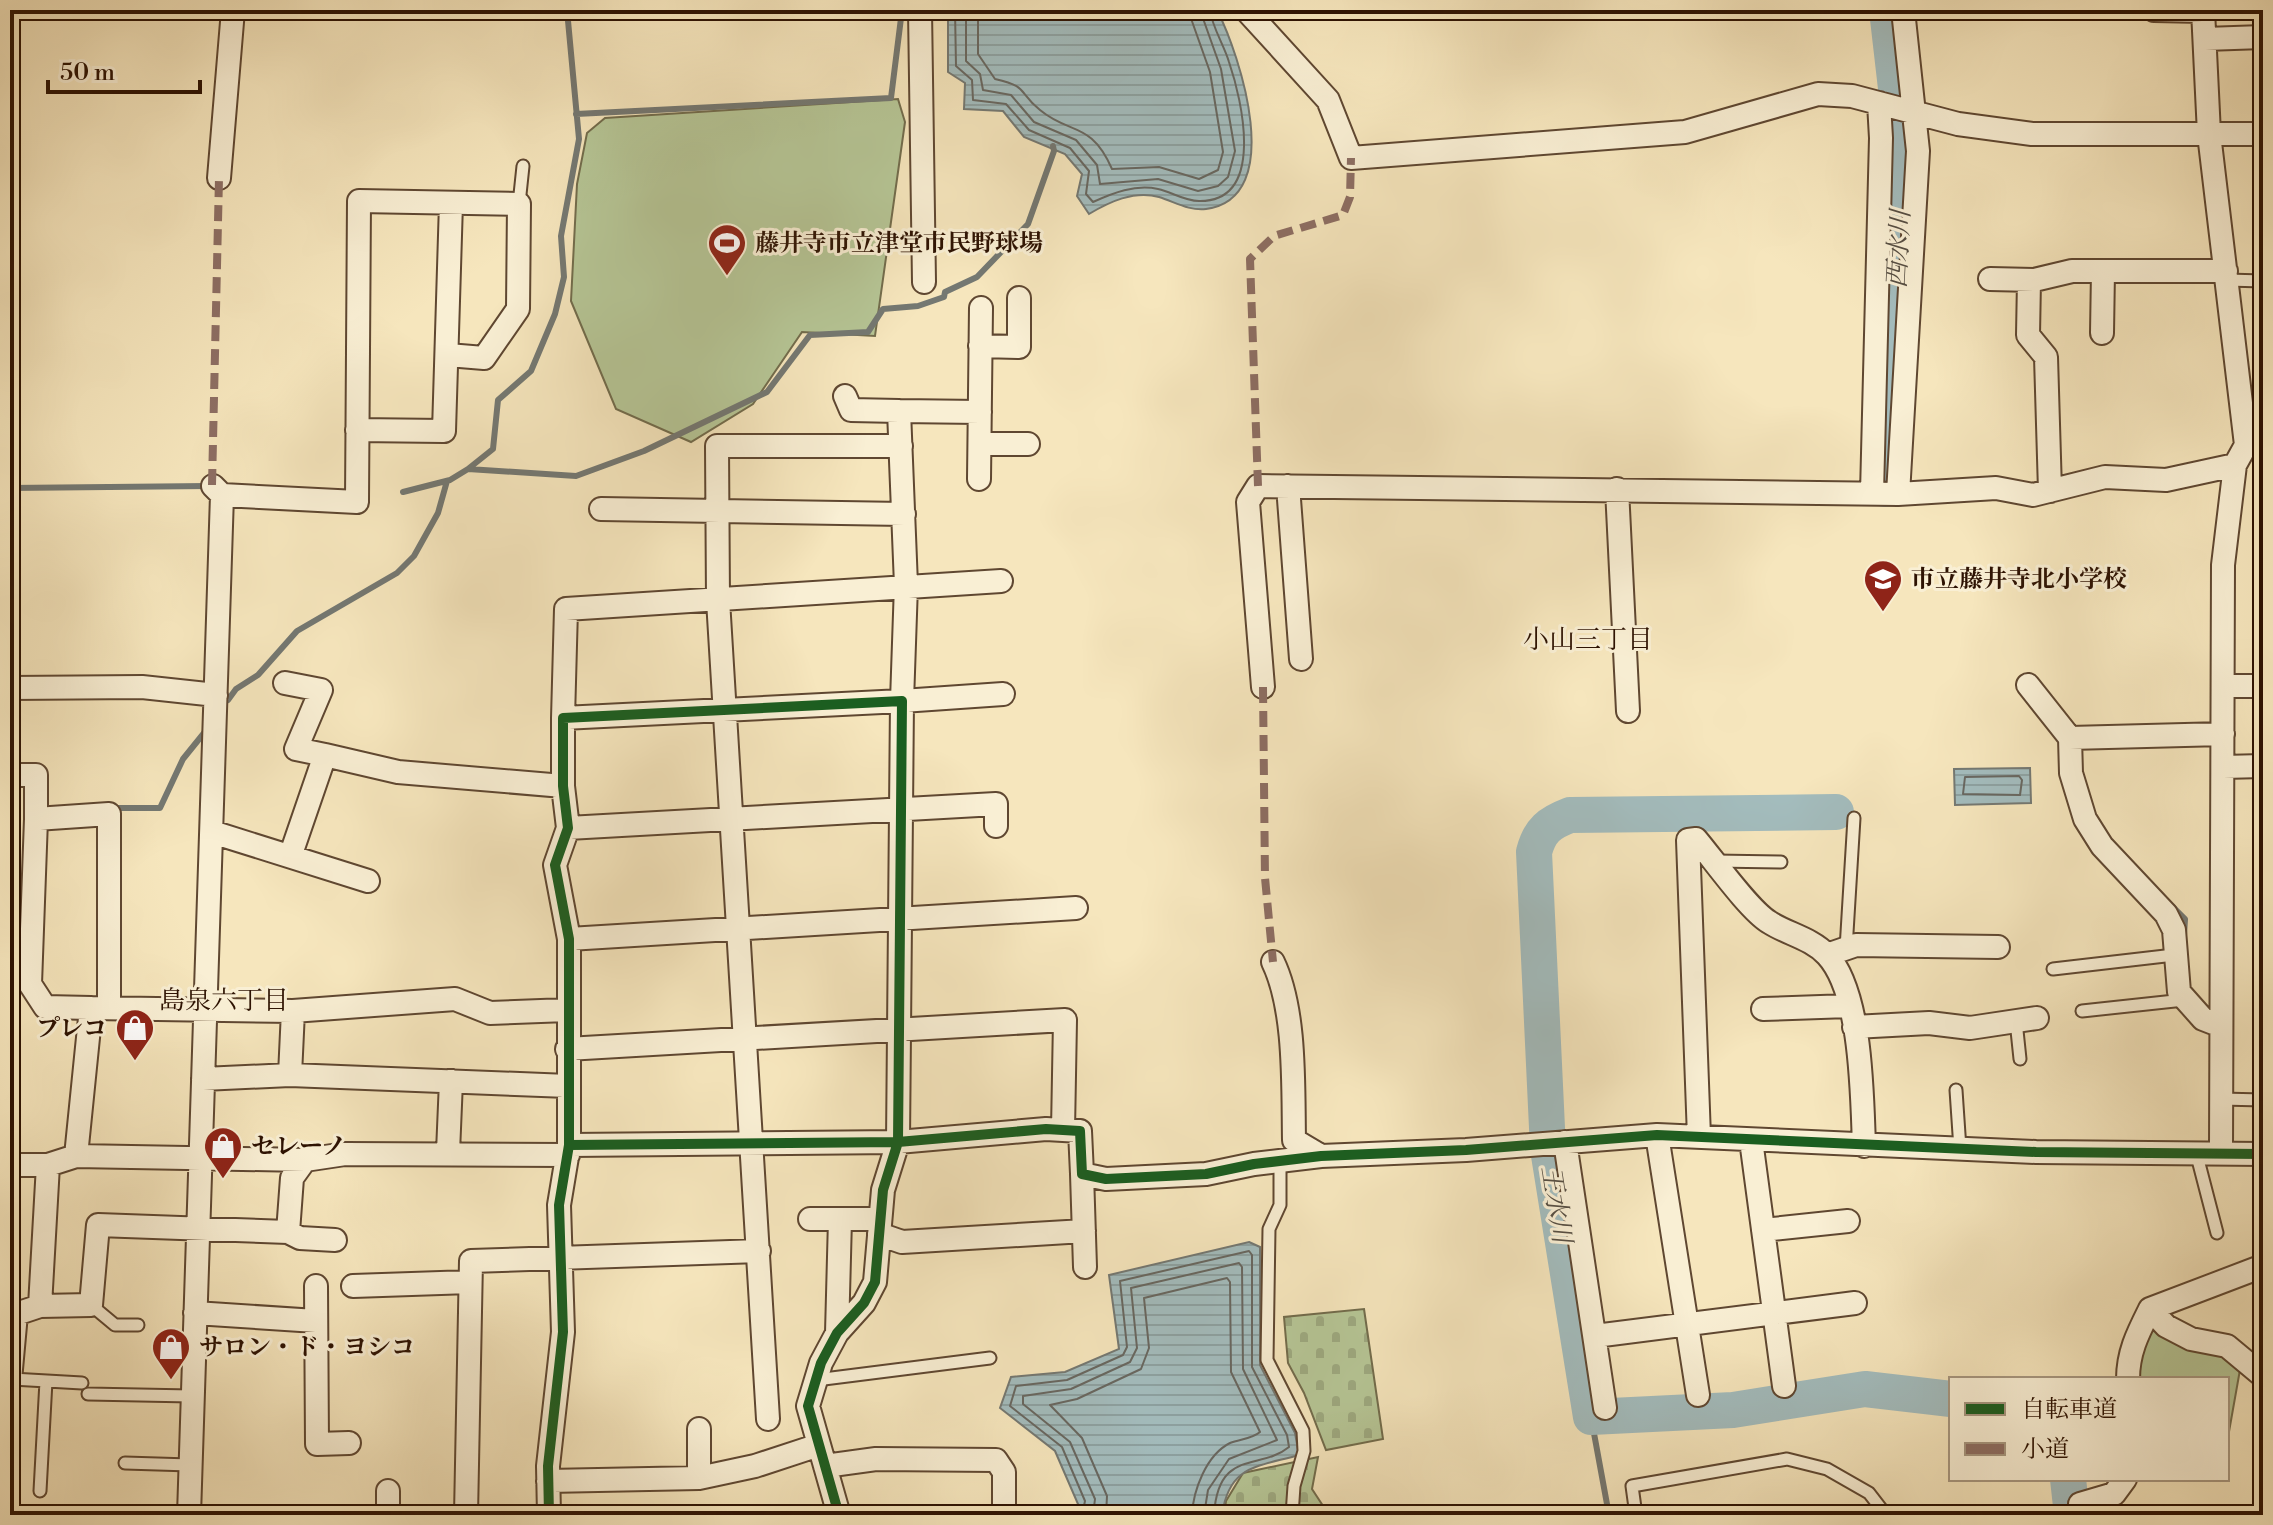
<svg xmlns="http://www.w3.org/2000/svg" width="2273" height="1525" viewBox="0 0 2273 1525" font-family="'Libre Bodoni','Noto Serif JP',serif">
<defs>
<pattern id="cemetery-stones" width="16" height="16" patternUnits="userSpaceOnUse" patternTransform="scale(2)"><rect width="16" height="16" fill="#b6c696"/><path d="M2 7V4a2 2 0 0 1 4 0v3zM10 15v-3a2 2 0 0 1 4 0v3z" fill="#9da980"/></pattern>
<pattern id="water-rules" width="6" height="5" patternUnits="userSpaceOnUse" patternTransform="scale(2)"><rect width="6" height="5" fill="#a3bcbd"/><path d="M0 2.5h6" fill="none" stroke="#8da1a1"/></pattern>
</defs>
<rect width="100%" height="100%" fill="#f6e6bd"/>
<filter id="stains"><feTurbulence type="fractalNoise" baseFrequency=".0025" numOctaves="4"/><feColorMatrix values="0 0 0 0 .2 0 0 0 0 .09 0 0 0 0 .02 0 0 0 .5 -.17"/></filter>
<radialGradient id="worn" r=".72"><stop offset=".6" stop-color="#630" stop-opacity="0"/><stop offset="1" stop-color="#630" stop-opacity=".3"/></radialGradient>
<path fill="url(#cemetery-stones)" stroke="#726c4c" stroke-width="2" d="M 1364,1309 L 1383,1439 L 1326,1450 L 1304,1393 L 1288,1363 L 1284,1317 Z
M 1318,1457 L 1312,1489 L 1329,1515 L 1224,1515 L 1226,1501 L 1243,1473 Z"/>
<path fill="#b6c696" stroke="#726c4c" stroke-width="2" d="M 898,99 L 905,122 L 875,336 L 802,332 L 753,404 L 691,442 L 616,409 L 571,301 L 577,184 L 587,133 L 605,118 Z
M 2155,1324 L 2241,1364 L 2227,1443 L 2227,1379 L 2135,1379 L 2144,1336 Z"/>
<path fill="url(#water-rules)" stroke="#747872" stroke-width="2" d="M 948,10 L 1217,10 C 1240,55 1287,198 1206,209 C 1189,211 1175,202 1159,197 C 1134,190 1109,202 1089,214 L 1077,196 L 1082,174 L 1065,154 L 1024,137 L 1003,111 L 964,109 L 965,83 L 948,72 Z
M 2030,768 L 2031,803 L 1955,805 L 1954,769 Z
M 1249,1242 L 1260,1247 L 1260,1365 L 1295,1433 L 1299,1455 C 1257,1467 1229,1465 1222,1515 L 1073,1515 L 1078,1504 L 1055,1451 L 1000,1408 L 1011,1377 L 1065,1372 L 1119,1349 L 1109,1275 Z"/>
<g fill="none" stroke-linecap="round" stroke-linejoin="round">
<path stroke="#686760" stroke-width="2" d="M 955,10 L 956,66 L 972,80 L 973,100 L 1006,104 L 1029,130 L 1070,148 L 1089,171 L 1086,194 L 1093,202 C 1113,193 1135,184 1158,189 C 1172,192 1184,201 1199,201 C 1266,202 1242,100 1229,62 C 1224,45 1212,27 1210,10
M 966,10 L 966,61 L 980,74 L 983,90 L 1011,95 L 1034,122 L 1076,140 L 1097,165 L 1100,184 L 1158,179 L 1198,191 L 1218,186 L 1228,177 L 1235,151 L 1221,69 L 1200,10
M 978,10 L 978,54 L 995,79 C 1030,87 1017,92 1040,110 C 1070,135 1091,121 1112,169 L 1159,167 L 1199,179 L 1218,170 L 1223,152 L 1210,72 L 1188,10
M 2019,776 L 2022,780 L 2020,795 L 1963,794 L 1965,777 Z
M 1082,1515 L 1085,1501 L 1062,1447 L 1010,1406 L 1016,1386 L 1067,1380 L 1123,1355 L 1127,1347 L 1120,1281 L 1249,1251 L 1252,1255 L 1252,1367 L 1287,1435 L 1289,1447 C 1260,1471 1218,1448 1214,1515
M 1093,1515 L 1095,1499 L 1070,1442 L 1023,1404 L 1023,1396 L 1071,1389 L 1130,1362 L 1137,1348 L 1131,1288 L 1239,1263 L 1242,1267 L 1243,1369 L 1277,1440 L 1229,1459 L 1208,1490 L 1204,1515
M 1106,1515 L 1107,1496 L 1082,1438 L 1050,1405 L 1077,1399 L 1141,1369 L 1149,1348 L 1144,1298 L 1227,1278 L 1230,1282 L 1231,1372 L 1260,1432 C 1252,1439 1240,1439 1230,1443 C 1206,1455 1193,1491 1192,1515"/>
<path stroke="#747872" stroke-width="6" d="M 576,114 L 891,98 L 902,10
M 468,469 L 493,449 L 498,400 L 531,371 L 555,314 L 564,277 L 561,236 L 579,139 L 567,10
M 10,488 L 208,486
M 403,492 L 450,480 L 468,469 L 576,476 L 644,451 L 767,392 L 810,335 L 868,332 L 883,309 L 918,306 L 944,297 L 945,292 L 977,277 L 1028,224 L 1054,151 L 1053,146
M 228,700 L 236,689 L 258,675 L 297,631 L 397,573 L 414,556 L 438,513 L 447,481
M 111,808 L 160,808 L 183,759 L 204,733
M 2173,907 L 2185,919 L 2184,935
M 10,1000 L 24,981
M 1591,1417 L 1609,1515"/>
<path stroke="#a3bcbd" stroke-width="36" d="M 1885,489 L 1904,158 L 1887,10
M 1836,812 L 1570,815 C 1549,823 1540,830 1534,852 L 1548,1149 L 1591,1417 L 1733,1410 L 1865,1389 L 1951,1399
M 2068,1479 L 2072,1515"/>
<g stroke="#5f4731" stroke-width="15">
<path id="lane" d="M 519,204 L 523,166
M 2227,280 L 2263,281
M 1715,861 L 1781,862
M 1846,949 L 1854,818
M 2053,969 L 2174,955
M 2082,1011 L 2184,1000
M 2016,1021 L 2020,1059
M 1956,1090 L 1960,1149
M 2221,1099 L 2263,1100
M 2196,1152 L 2217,1233
M 1280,1161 L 1280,1205 L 1269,1229 L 1267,1360 L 1303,1431 L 1304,1451 L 1294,1486 L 1292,1515
M 91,1305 L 115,1325 L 138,1325
M 12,1379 L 82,1383
M 816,1380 L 990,1358
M 88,1394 L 191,1396
M 125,1463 L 190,1465
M 40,1491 L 46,1381
M 1636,1515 L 1632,1486 L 1787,1459 L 1827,1469 L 1869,1493 L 1886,1515"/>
</g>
<g stroke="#5f4731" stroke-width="26">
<path id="street" d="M 920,10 L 924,282
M 1246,10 L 1328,100 L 1351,158 L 1685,132 L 1818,94 L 1852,96 L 1958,124 L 2032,134 L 2263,134
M 2154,10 L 2203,11
M 2203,10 L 2209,134 L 2246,445 L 2235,465 L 2223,565 L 2221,1151
M 2205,39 L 2263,37
M 219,178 L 233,10
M 1990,279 L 2034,280 L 2072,271 L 2226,271
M 2029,280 L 2028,335 L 2046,357 L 2050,491
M 2102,333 L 2103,271
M 980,346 L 1019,347 L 1019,298
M 845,396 L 851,410 L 899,411 L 906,585 L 902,701 L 1003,694
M 899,411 L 980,412
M 357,430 L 444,431 L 451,203
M 980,444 L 1028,444
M 979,479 L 981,308
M 213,486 L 222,495 L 357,502 L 359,201 L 519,204 L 518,309 L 484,358 L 448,355
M 1288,486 L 1301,659
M 1617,489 L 1628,711
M 1872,493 L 1881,138 L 1879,103
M 1898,494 L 1918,151 L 1903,10
M 601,509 L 904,514
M 285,683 L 321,690 L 296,749 L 325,755
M 2028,685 L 2070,738 L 2071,773 L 2085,819 L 2102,846 L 2166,914 L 2174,930 L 2179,992 L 2203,1019 L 2221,1026
M 2223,686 L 2263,686
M 1263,687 L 1248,502 L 1258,486 L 1898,494 L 1996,488 L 2033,495 L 2105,477 L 2166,480 L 2235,465
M 10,688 L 142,687 L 216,695
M 563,718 L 566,609 L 1001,581
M 2070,738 L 2223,734
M 2223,767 L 2263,766
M 10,775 L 36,775 L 36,819
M 568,828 L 996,804 L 996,826
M 212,832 L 368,881
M 291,854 L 325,755 L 398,772 L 563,786
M 569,939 L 1076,908
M 1827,955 L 1856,945 L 1998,947
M 1273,962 C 1296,1010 1293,1086 1294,1140 L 1321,1156
M 91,1008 L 45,1007 L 30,984 L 36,819 L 109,814 L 109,1008
M 1763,1009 L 1849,1006
M 1854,1027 L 1929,1023 L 1970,1028 L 2037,1018
M 567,1049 L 1065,1020 L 1063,1130
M 290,1075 L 293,1011
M 203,1079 L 290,1075 L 568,1086
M 1657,1135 L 1698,1395
M 1699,1137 L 1688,840 L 1696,839 C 1713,859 1749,910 1769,922 C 1787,934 1811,938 1827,955 C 1862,993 1862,1096 1864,1146
M 1751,1140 L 1784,1386
M 1565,1142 L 1605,1408
M 569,1145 L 898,1142 L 1046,1129 L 1080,1131 L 1082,1174 L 1106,1179 L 1206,1174 L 1254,1164 L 1321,1156 L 1466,1150 L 1657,1135 L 2036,1152 L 2263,1154
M 448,1152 L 451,1081
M 76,1156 L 91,1008 L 293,1011 L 455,999 L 490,1013 L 567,1010
M 10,1165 L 48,1165 L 76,1156 L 305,1160 L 345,1154 L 568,1155
M 1082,1174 L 1085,1267
M 810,1219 L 880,1219
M 1763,1230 L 1848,1221
M 288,1232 L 300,1238 L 335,1240
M 879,1234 L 902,1242 L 1084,1231
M 316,1286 L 317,1444 L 349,1443
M 353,1286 L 470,1282
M 40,1306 L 48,1165
M 2150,1309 L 2166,1326 L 2191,1339 L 2227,1346 L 2263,1376
M 195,1313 L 316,1321
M 837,1333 L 840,1219
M 1595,1336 L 1855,1303
M 2128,1379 C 2128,1352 2138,1333 2150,1309 L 2263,1266
M 10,1380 L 16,1314 L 40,1306 L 91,1305 L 98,1225 L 288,1232 L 292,1178 L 305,1160
M 768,1419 L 718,600 L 717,446 L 901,446
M 699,1429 L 699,1478
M 825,1466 L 876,1459 L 996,1460 L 1004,1472 L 1004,1515
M 548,1481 L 699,1478 L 755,1466 L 819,1445
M 189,1515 L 222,495
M 388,1515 L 388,1491
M 466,1515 L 471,1261 L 759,1251
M 549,1515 L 548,1466 L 563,1332 L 559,1205 L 569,1145 L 569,939 L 555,865 L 568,828 L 563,786 L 563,718 L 902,701 L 898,1142 L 883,1190 L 875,1282 L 864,1303 L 837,1333 L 821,1363 L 808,1406 L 839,1515
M 2082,1515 L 2080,1504 L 2114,1494 L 2125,1479"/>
</g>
<use href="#lane" stroke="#f9efd4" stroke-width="11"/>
<use href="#street" stroke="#f9efd4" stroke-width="22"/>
<path stroke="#8d6e63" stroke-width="8" stroke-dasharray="16 8" stroke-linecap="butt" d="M 212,485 L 219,178
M 1258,486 L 1250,259 L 1274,236 L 1343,215 L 1350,197 L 1351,158
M 1263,687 L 1265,878 L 1273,962"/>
<g stroke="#f9efd4" stroke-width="15">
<path id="cycleway" d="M 569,1145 L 898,1142 L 1046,1129 L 1080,1131 L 1082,1174 L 1106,1179 L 1206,1174 L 1254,1164 L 1321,1156 L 1466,1150 L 1657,1135 L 2036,1152 L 2263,1154
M 549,1515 L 548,1466 L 563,1332 L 559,1205 L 569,1145 L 569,939 L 555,865 L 568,828 L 563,786 L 563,718 L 902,701 L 898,1142 L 883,1190 L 875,1282 L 864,1303 L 837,1333 L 821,1363 L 808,1406 L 839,1515"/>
</g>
<use href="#cycleway" stroke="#1b5e20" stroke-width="10"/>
</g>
<defs>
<g id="stadium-pin" transform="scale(2)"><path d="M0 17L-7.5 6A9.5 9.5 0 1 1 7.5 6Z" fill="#8f2418" stroke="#f9efd4"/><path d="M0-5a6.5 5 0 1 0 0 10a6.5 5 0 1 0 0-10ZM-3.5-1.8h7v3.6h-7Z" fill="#fff"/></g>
<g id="school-pin" transform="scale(2)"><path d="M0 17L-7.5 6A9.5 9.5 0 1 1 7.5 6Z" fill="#8f2418" stroke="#f9efd4"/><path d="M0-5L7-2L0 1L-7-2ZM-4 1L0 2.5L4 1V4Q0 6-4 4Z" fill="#fff"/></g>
<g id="shop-pin" transform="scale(2)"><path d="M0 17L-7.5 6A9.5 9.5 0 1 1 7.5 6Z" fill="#8f2418" stroke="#f9efd4"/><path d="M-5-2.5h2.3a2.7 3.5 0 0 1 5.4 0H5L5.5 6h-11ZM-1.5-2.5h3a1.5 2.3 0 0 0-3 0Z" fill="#fff"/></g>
</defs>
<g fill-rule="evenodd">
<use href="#stadium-pin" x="727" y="243"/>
<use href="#school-pin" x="1883" y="579"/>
<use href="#shop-pin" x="135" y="1028"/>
<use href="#shop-pin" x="223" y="1146"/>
<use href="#shop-pin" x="171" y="1347"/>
</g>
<g text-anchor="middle" stroke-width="6" stroke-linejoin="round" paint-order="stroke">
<g font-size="24" font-weight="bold" fill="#2d1202" stroke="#f9efd4" text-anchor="start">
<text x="755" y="251">藤井寺市立津堂市民野球場</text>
<text x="1911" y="587">市立藤井寺北小学校</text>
<text x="107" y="1036" text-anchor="end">プレコ</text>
<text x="251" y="1154">セレーノ</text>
<text x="199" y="1355">サロン・ド・ヨシコ</text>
</g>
<g font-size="26" font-style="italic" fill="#564e43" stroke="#f9efd4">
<text transform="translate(1898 249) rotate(-87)" y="9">西水川</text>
<text transform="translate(1557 1204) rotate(81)" y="9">王水川</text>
</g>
<g font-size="26" fill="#2d1202" stroke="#f9efd4">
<text x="1588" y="648">小山三丁目</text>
<text x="224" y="1009">島泉六丁目</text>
</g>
</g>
<rect width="2273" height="1525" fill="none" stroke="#f6e6bd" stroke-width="40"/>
<rect x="12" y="12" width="2249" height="1501" fill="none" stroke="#2d1202" stroke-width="4"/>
<rect x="20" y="20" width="2233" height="1485" fill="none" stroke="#2d1202" stroke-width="2"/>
<rect x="1949" y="1377" width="280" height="104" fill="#f9efd4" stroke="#a79780" stroke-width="2"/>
<rect x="1965" y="1403" width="40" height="12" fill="#1b5e20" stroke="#a79780" stroke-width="2"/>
<text x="2021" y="1417" font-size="24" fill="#2d1202">自転車道</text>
<rect x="1965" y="1443" width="40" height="12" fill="#8d6e63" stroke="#a79780" stroke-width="2"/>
<text x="2021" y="1457" font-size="24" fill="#2d1202">小道</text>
<path d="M48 80v12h152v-12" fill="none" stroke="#2d1202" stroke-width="4"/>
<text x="60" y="80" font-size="24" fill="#2d1202" stroke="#f9efd4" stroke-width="6" paint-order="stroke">50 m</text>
<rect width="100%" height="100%" filter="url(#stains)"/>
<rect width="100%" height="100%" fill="url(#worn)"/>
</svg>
